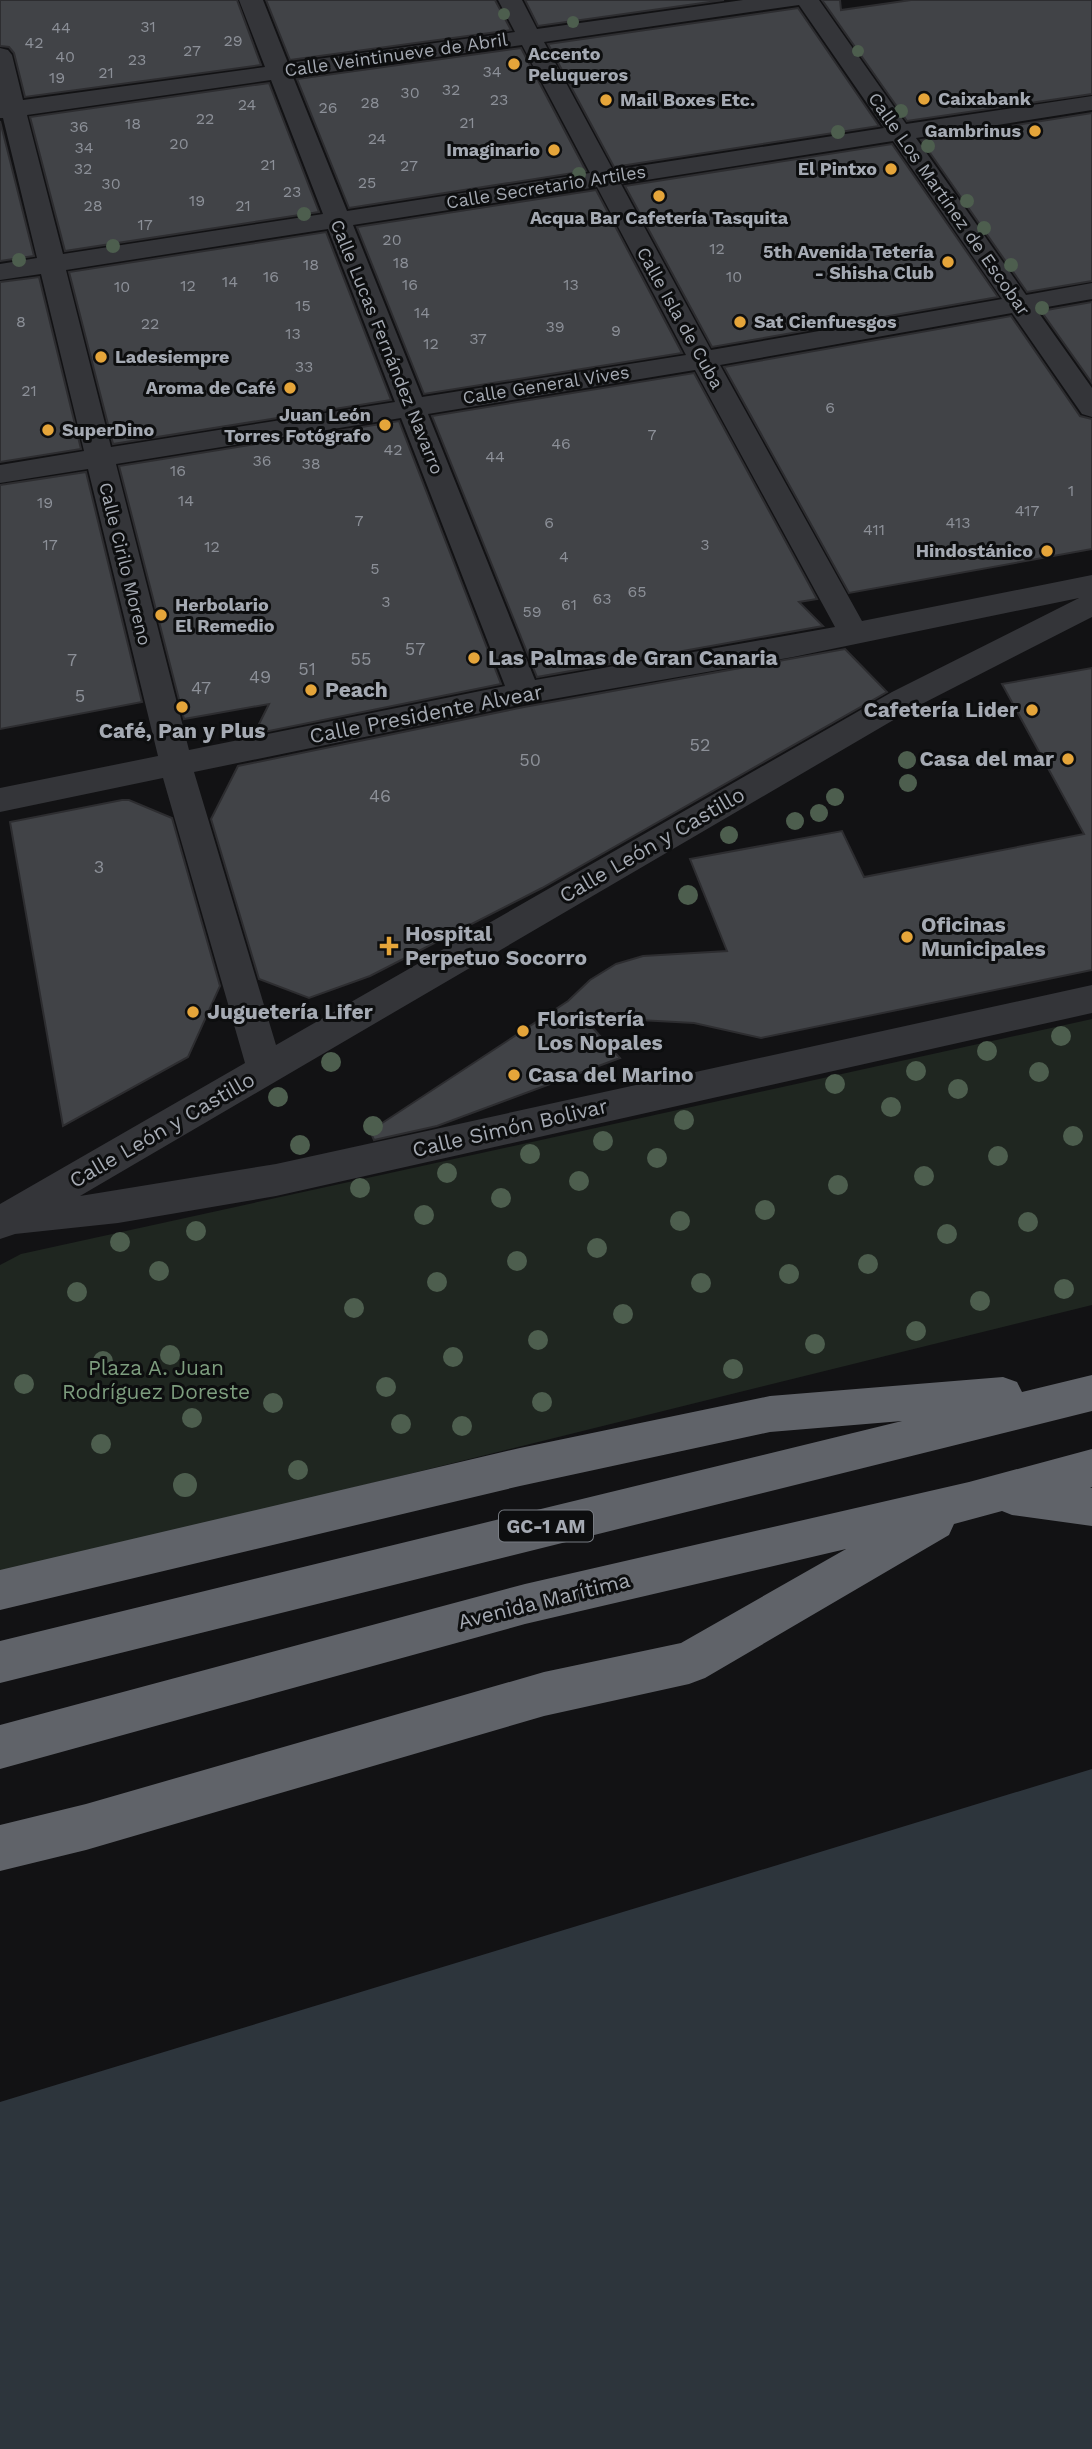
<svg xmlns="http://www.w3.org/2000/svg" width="1092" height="2449" viewBox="0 0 1092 2449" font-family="'Work Sans',sans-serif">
<rect width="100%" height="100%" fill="#121214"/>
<path fill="#1f2620" d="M 1092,1019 L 1092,1305 L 0,1575 L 0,1265 L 21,1254 Z"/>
<path fill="#2d353c" d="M 1092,1769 L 1092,2449 L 0,2449 L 0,2102 Z"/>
<path fill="#414347" stroke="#2d2d30" stroke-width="2" d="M 0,0 L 237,0 L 261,65 L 25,97 L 14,53 L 9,47 L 0,46 Z
M 266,0 L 495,0 L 511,30 L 290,60 Z
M 525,0 L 724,0 L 538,26 Z
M 822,0 L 840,0 L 841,10 L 911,0 L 1092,0 L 1092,94 L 907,121 Z
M 798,8 L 879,126 L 614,167 L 548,44 Z
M 521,48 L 586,171 L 349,208 L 297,79 Z
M 269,83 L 319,212 L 65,251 L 30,117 Z
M 1092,113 L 1092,281 L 1027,292 L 921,140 Z
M 0,121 L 34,256 L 0,261 Z
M 892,144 L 998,297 L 712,347 L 625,186 Z
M 596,190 L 682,353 L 424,394 L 357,227 Z
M 326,232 L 391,400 L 113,444 L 69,272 Z
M 39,277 L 81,449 L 0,462 L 0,282 Z
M 1092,302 L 1092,383 L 1041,311 Z
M 1011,316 L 1080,416 L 1092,419 L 1092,549 L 849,593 L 724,367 Z
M 694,373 L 817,599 L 799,602 L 823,626 L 537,677 L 432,416 Z
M 399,421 L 501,684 L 254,734 L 269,704 L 184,719 L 119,466 Z
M 86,472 L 142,702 L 0,729 L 0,485 Z
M 845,649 L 887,692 L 542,888 L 370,976 L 309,998 L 259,979 L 211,819 L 238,766 L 524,707 Z
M 1092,668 L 1092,970 L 761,1038 L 694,1023 L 583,1017 L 620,1058 L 437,1126 L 374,1140 L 370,1131 L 568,1001 L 590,980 L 616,964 L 643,956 L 727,951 L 690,859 L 842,831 L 864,877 L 1084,834 L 1002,684 Z
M 122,800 L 129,800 L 172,818 L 220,986 L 188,1057 L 63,1126 L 10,822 Z"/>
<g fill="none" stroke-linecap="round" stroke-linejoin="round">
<path fill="#343539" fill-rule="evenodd" d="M 239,0 L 263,0 L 288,63 L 515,32 L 498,0 L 522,0 L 537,29 L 743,0 L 819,0 L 906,124 L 1092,96 L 1092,110 L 916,138 L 1026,295 L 1092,283 L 1092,299 L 1036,309 L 1092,388 L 1092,417 L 1082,414 L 1012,313 L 720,365 L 862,621 L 1092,575 L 1092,617 L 914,708 L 80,1196 L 276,1164 L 1092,985 L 1092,1013 L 276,1196 L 118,1223 L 15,1234 L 0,1239 L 0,1204 L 245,1063 L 163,778 L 0,812 L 0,788 L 158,756 L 88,469 L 0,483 L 0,465 L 84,451 L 41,274 L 0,280 L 0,264 L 37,258 L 3,118 L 0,118 L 0,48 L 8,50 L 12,55 L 23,100 L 265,67 ZM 799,5 L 884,128 L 613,170 L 544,42 ZM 522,45 L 590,173 L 347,211 L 293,77 ZM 271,80 L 323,214 L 63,254 L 27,115 ZM 893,141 L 1002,299 L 711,350 L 621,184 ZM 597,187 L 686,355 L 422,397 L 353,225 ZM 328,229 L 395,402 L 111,447 L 66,270 ZM 695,370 L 835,627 L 535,680 L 428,414 ZM 401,418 L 505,686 L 189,750 L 116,464 ZM 1079,598 L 892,692 L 276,1045 L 194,772 L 524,704 L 793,657 Z"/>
<path fill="#606369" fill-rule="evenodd" d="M 1092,1375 L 1092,1411 L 0,1683 L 0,1641 L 902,1421 L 770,1432 L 520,1486 L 0,1610 L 0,1570 L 520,1448 L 770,1396 L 1003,1377 L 1017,1382 L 1022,1392 Z
M 1092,1449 L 1092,1487 L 1090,1487 L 1092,1488 L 1092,1526 L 1012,1515 L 1002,1511 L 954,1524 L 949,1535 L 705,1678 L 689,1684 L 544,1716 L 86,1850 L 0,1871 L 0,1825 L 86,1804 L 544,1672 L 681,1643 L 846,1549 L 525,1624 L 0,1769 L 0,1725 L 525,1584 L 969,1482 Z"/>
</g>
<g fill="#4d5e4e">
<circle cx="504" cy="14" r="6"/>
<circle cx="573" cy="22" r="6"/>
<circle cx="858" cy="51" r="6"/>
<circle cx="901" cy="111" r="7"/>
<circle cx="838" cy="132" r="7"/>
<circle cx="928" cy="146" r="7"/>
<circle cx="579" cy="174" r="7"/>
<circle cx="967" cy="201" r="7"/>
<circle cx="304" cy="214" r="7"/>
<circle cx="984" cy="228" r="7"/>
<circle cx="113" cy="246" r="7"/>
<circle cx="19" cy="260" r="7"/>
<circle cx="1011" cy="265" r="7"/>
<circle cx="1042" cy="308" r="7"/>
<circle cx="907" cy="760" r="9"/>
<circle cx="908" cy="783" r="9"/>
<circle cx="835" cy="797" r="9"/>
<circle cx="819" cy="813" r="9"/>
<circle cx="795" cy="821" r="9"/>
<circle cx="729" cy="835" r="9"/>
<circle cx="688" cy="895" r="10"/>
<circle cx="1061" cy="1036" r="10"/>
<circle cx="987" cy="1051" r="10"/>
<circle cx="331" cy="1062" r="10"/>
<circle cx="916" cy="1071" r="10"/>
<circle cx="1039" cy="1072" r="10"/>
<circle cx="835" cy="1084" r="10"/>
<circle cx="958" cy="1089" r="10"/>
<circle cx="278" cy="1097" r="10"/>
<circle cx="891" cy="1107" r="10"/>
<circle cx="684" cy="1120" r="10"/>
<circle cx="373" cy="1126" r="10"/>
<circle cx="1073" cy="1136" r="10"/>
<circle cx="603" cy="1141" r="10"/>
<circle cx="300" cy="1145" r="10"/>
<circle cx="530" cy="1154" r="10"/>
<circle cx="998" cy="1156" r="10"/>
<circle cx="657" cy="1158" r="10"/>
<circle cx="447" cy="1173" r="10"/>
<circle cx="924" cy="1176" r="10"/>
<circle cx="579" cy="1181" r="10"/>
<circle cx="838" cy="1185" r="10"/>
<circle cx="360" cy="1188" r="10"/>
<circle cx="501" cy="1198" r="10"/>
<circle cx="765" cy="1210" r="10"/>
<circle cx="424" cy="1215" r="10"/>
<circle cx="680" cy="1221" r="10"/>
<circle cx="1028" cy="1222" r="10"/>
<circle cx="196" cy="1231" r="10"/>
<circle cx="947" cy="1234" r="10"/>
<circle cx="120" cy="1242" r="10"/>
<circle cx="597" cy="1248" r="10"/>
<circle cx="517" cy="1261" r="10"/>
<circle cx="868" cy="1264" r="10"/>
<circle cx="159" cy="1271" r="10"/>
<circle cx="789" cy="1274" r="10"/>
<circle cx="437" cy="1282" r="10"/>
<circle cx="701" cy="1283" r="10"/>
<circle cx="1064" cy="1289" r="10"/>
<circle cx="77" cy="1292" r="10"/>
<circle cx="980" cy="1301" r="10"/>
<circle cx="354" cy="1308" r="10"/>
<circle cx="623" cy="1314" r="10"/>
<circle cx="916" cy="1331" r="10"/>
<circle cx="538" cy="1340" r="10"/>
<circle cx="815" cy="1344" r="10"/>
<circle cx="170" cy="1355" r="10"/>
<circle cx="453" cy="1357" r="10"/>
<circle cx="103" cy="1361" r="10"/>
<circle cx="733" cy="1369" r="10"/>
<circle cx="24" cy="1384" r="10"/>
<circle cx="386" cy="1387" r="10"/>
<circle cx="542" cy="1402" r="10"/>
<circle cx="273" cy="1403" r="10"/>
<circle cx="192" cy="1418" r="10"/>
<circle cx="401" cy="1424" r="10"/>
<circle cx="462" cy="1426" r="10"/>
<circle cx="101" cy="1444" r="10"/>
<circle cx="298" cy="1470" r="10"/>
<circle cx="185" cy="1485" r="12"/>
</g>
<g fill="#e5a53a" stroke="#0d0e0f" stroke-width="2.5">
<circle cx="514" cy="64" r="7"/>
<circle cx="924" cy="99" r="7"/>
<circle cx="606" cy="100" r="7"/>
<circle cx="1035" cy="131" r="7"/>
<circle cx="554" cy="150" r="7"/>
<circle cx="891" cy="169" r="7"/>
<circle cx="659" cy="196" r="7"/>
<circle cx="948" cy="262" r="7"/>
<circle cx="740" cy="322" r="7"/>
<circle cx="101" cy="357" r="7"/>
<circle cx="290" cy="388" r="7"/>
<circle cx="385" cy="425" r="7"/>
<circle cx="48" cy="430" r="7"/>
<circle cx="1047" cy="551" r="7"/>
<circle cx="161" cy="615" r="7"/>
<circle cx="474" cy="658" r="7"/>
<circle cx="311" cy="690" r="7"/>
<circle cx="182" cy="707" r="7"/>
<circle cx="1032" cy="710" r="7"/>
<circle cx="1068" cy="759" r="7"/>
<circle cx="907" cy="937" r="7"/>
<path d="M385.5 935.5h7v7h7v7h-7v7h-7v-7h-7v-7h7z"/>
<circle cx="193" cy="1012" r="7"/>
<circle cx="523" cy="1031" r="7"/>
<circle cx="514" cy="1075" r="7"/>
</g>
<g text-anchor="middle" stroke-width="6" stroke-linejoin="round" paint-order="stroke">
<g font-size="16" fill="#8c9098">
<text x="148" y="32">31</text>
<text x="61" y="33">44</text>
<text x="233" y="46">29</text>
<text x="34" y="48">42</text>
<text x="192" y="56">27</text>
<text x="65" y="62">40</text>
<text x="137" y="65">23</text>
<text x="492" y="77">34</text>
<text x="106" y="78">21</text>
<text x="57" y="83">19</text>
<text x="451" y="95">32</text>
<text x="410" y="98">30</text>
<text x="499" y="105">23</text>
<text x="370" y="108">28</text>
<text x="247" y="110">24</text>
<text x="328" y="113">26</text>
<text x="205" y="124">22</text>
<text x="467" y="128">21</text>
<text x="133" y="129">18</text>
<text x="79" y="132">36</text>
<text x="377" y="144">24</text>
<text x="179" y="149">20</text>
<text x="84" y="153">34</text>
<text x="268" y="170">21</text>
<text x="409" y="171">27</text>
<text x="83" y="174">32</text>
<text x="367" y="188">25</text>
<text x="111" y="189">30</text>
<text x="292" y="197">23</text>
<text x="197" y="206">19</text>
<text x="93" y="211">28</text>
<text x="243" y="211">21</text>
<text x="145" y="230">17</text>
<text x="392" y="245">20</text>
<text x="717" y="254">12</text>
<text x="401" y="268">18</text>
<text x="311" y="270">18</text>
<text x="271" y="282">16</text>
<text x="734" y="282">10</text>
<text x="230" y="287">14</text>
<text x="410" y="290">16</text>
<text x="571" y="290">13</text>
<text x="188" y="291">12</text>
<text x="122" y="292">10</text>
<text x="303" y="311">15</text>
<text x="422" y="318">14</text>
<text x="21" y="327">8</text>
<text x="150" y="329">22</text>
<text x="555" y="332">39</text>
<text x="616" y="336">9</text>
<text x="293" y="339">13</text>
<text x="478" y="344">37</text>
<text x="431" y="349">12</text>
<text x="304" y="372">33</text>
<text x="29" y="396">21</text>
<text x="830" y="413">6</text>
<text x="652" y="440">7</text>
<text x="561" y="449">46</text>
<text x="393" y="455">42</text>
<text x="495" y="462">44</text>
<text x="262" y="466">36</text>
<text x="311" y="469">38</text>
<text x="178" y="476">16</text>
<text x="1071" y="496">1</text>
<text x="186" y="506">14</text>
<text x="45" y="508">19</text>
<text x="1027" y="516">417</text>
<text x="359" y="526">7</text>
<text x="549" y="528">6</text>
<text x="958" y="528">413</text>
<text x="874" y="535">411</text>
<text x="50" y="550">17</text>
<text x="705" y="550">3</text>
<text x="212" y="552">12</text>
<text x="564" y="562">4</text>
<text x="375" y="574">5</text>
<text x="637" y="597">65</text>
<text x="602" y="604">63</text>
<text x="386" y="607">3</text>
<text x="569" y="610">61</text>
<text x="532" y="617">59</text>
</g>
<g font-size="18" font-weight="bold" fill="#a5aab3" stroke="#0d0e0f" text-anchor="start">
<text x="528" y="60">Accento<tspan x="528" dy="21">Peluqueros</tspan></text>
<text x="938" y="105">Caixabank</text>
<text x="620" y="106">Mail Boxes Etc.</text>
<text x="1021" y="137" text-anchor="end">Gambrinus</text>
<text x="540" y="156" text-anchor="end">Imaginario</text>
<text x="877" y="175" text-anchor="end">El Pintxo</text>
<text x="659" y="224" text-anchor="middle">Acqua Bar Cafetería Tasquita</text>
<text x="934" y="258" text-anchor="end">5th Avenida Tetería<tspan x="934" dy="21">- Shisha Club</tspan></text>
<text x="754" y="328">Sat Cienfuesgos</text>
<text x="115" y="363">Ladesiempre</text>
<text x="276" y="394" text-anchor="end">Aroma de Café</text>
<text x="371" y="421" text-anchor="end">Juan León<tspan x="371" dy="21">Torres Fotógrafo</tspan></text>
<text x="62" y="436">SuperDino</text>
<text x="1033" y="557" text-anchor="end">Hindostánico</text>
<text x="175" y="611">Herbolario<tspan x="175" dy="21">El Remedio</tspan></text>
</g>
<g font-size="18" fill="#a5aab3" stroke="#0d0e0f">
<text transform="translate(396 55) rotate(-8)" y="6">Calle Veintinueve de Abril</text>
<text transform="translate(546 187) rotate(-9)" y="6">Calle Secretario Artiles</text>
<text transform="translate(949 204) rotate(55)" y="6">Calle Los Martínez de Escobar</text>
<text transform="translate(680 318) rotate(61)" y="6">Calle Isla de Cuba</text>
<text transform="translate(387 347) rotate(68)" y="6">Calle Lucas Fernández Navarro</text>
<text transform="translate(546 385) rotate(-9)" y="6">Calle General Vives</text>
<text transform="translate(125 564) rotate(76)" y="6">Calle Cirilo Moreno</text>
</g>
<g font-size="18" fill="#8c9098">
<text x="415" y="655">57</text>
<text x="361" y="665">55</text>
<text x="72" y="666">7</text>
<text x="307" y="675">51</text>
<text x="260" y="683">49</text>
<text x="201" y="694">47</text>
<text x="80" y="702">5</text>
<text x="700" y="751">52</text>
<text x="530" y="766">50</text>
<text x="380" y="802">46</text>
<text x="99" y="873">3</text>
</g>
<rect fill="#0d0e0f" stroke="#777b82" stroke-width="2" x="499" y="1510.5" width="94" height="31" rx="5"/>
<g font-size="19" font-weight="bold" fill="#a5aab3">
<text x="546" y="1533">GC-1 AM</text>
</g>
<g font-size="21" font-weight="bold" fill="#a5aab3" stroke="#0d0e0f" text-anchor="start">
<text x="488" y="665">Las Palmas de Gran Canaria</text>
<text x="325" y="697">Peach</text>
<text x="1018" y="717" text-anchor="end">Cafetería Lider</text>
<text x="182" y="738" text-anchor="middle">Café, Pan y Plus</text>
<text x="1054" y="766" text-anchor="end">Casa del mar</text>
<text x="921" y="932">Oficinas<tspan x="921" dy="24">Municipales</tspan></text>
<text x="405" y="941">Hospital<tspan x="405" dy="24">Perpetuo Socorro</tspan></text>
<text x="207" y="1019">Juguetería Lifer</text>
<text x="537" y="1026">Floristería<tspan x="537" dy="24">Los Nopales</tspan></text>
<text x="528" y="1082">Casa del Marino</text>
</g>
<g font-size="21" fill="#a5aab3" stroke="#0d0e0f">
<text transform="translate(426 714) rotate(-11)" y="7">Calle Presidente Alvear</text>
<text transform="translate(652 845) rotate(-30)" y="7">Calle León y Castillo</text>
<text transform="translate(510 1128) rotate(-13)" y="7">Calle Simón Bolivar</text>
<text transform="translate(162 1130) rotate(-30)" y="7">Calle León y Castillo</text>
<text transform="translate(544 1601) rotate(-14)" y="7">Avenida Marítima</text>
</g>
<g font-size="21" fill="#7d9d7e" stroke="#0d0e0f">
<text x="156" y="1375">Plaza A. Juan<tspan x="156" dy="24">Rodríguez Doreste</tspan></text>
</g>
</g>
</svg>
